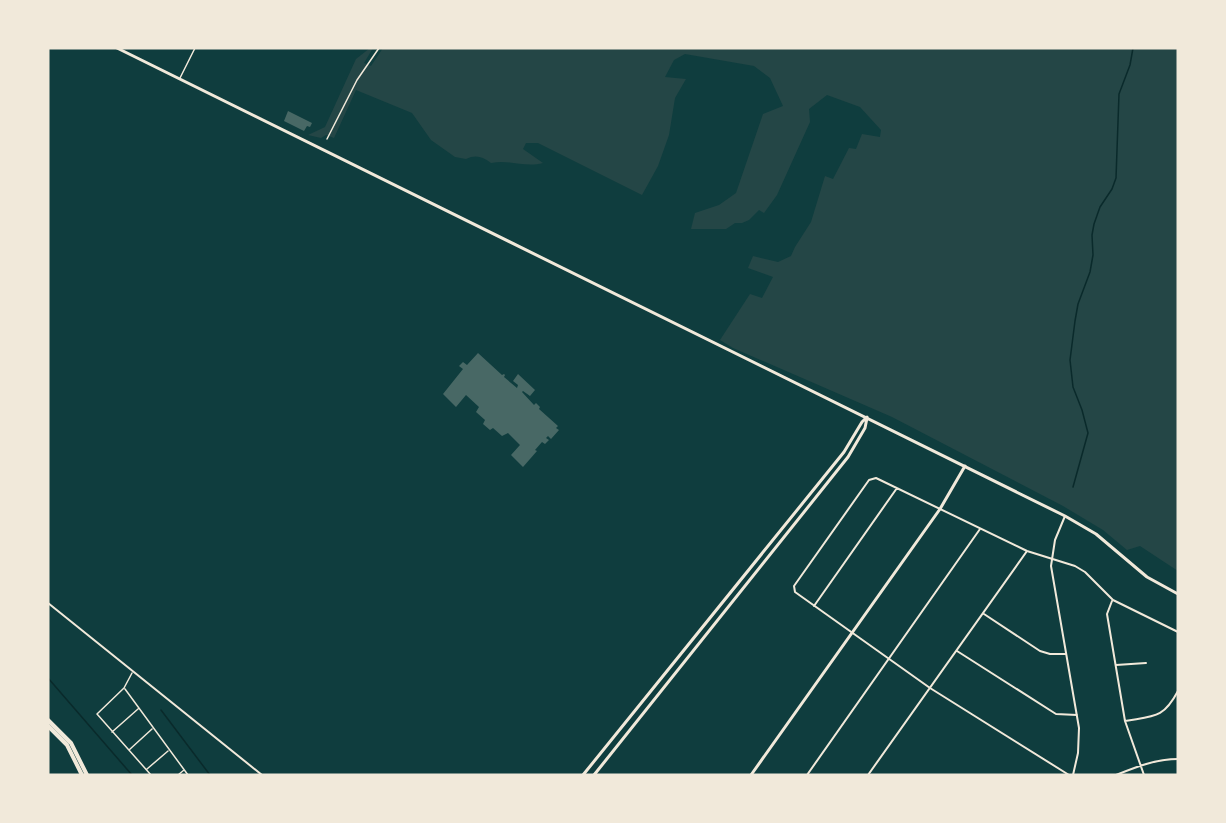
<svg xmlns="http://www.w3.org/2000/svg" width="1226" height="823" viewBox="0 0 1226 823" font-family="'Source Sans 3',sans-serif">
<rect width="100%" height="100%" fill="#0f3d3e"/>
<path fill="#244646" d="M 370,48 L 373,48 L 364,63 L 371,66 L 383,48 L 1178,48 L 1178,571 L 1140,546 L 1127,550 L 1103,530 L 1063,506 L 892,417 L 733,348 L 720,340 L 750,294 L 762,298 L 773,277 L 748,268 L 753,256 L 778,262 L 791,256 L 795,247 L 811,222 L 825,176 L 833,179 L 849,148 L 856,149 L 862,134 L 880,137 L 881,130 L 860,107 L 827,95 L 809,109 L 810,122 L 777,195 L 764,213 L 759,210 L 749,220 L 742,223 L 735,223 L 726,229 L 691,229 L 695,213 L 719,205 L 736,193 L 763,114 L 783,106 L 770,78 L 754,66 L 685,54 L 674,60 L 665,77 L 686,79 L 675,98 L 669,135 L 658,166 L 642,195 L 538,143 L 526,143 L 523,149 L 543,163 C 524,168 510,159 491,163 C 483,157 476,154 466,159 L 455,157 L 431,140 L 412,113 L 356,90 L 334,138 L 326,135 L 321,138 L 308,135 L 325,127 L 356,59 Z"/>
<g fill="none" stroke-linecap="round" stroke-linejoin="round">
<path stroke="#0a2a2b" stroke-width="1.5" d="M 1073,487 L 1088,433 L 1082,410 L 1073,387 L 1070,360 L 1075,321 L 1078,304 L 1090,272 L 1093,255 L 1092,235 L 1094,224 L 1100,207 L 1112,189 L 1116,178 L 1119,94 L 1130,65 L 1133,48
M 48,678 L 132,775
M 161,710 L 210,775"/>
</g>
<path fill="#486865" d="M 288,111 L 312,123 L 310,127 L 307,126 L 304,131 L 284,121 Z
M 478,353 L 502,375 L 504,374 L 505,375 L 504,377 L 517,388 L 518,385 L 513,381 L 518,374 L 535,390 L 530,396 L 523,391 L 522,392 L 534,405 L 536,403 L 540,407 L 539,409 L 558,426 L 556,428 L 559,430 L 551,439 L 548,436 L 546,438 L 549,440 L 545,444 L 542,442 L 535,450 L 537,451 L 523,467 L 511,455 L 520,445 L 508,433 L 502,436 L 493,428 L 490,430 L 483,424 L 485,420 L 476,412 L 479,407 L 466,395 L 456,407 L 443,394 L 463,369 L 459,366 L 463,362 L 467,365 Z"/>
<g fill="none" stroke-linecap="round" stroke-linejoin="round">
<path stroke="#f1e9da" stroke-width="1.5" d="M 180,78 L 195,48
M 327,139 L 357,80 L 379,48
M 132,673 L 124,688 L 97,714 L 151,775
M 125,689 L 188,775
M 112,732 L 138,709
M 129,750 L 152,729
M 147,769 L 168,751
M 178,775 L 184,770"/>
<path stroke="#f1e9da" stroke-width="2" d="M 1065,516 L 1055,540 L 1051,566 L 1079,728 L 1078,753 L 1073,775
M 1112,601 L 1107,614 L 1125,721 L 1144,775
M 48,603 L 262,775
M 814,606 L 897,488
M 984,614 L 1040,651 L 1050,654 L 1066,654
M 957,651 L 1056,714 L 1077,715
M 1116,665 L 1146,663
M 1125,721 C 1154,716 1163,719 1178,691
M 807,775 L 980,529
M 868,775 L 1027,551
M 1069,775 L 930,688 L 795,592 L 794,586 L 869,480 L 876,478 L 1027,551 L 1075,566 L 1085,572 L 1113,600 L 1178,632
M 1116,775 C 1136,767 1156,759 1178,759"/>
<path stroke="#f1e9da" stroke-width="3" d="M 583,775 L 844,452 L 862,422 L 867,417
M 594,775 L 848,457 L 865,428 L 867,418
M 751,775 L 940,509 L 965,466"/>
<path stroke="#f1e9da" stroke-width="3" d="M 117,48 L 1065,516 L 1096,534 L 1147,577 L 1178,594"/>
<path stroke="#f1e9da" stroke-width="4" d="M 48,720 L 71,743 L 87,775
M 48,726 L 67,745 L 82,775"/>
</g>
<rect width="1226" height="823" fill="none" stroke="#f1e9da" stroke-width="99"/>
</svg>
